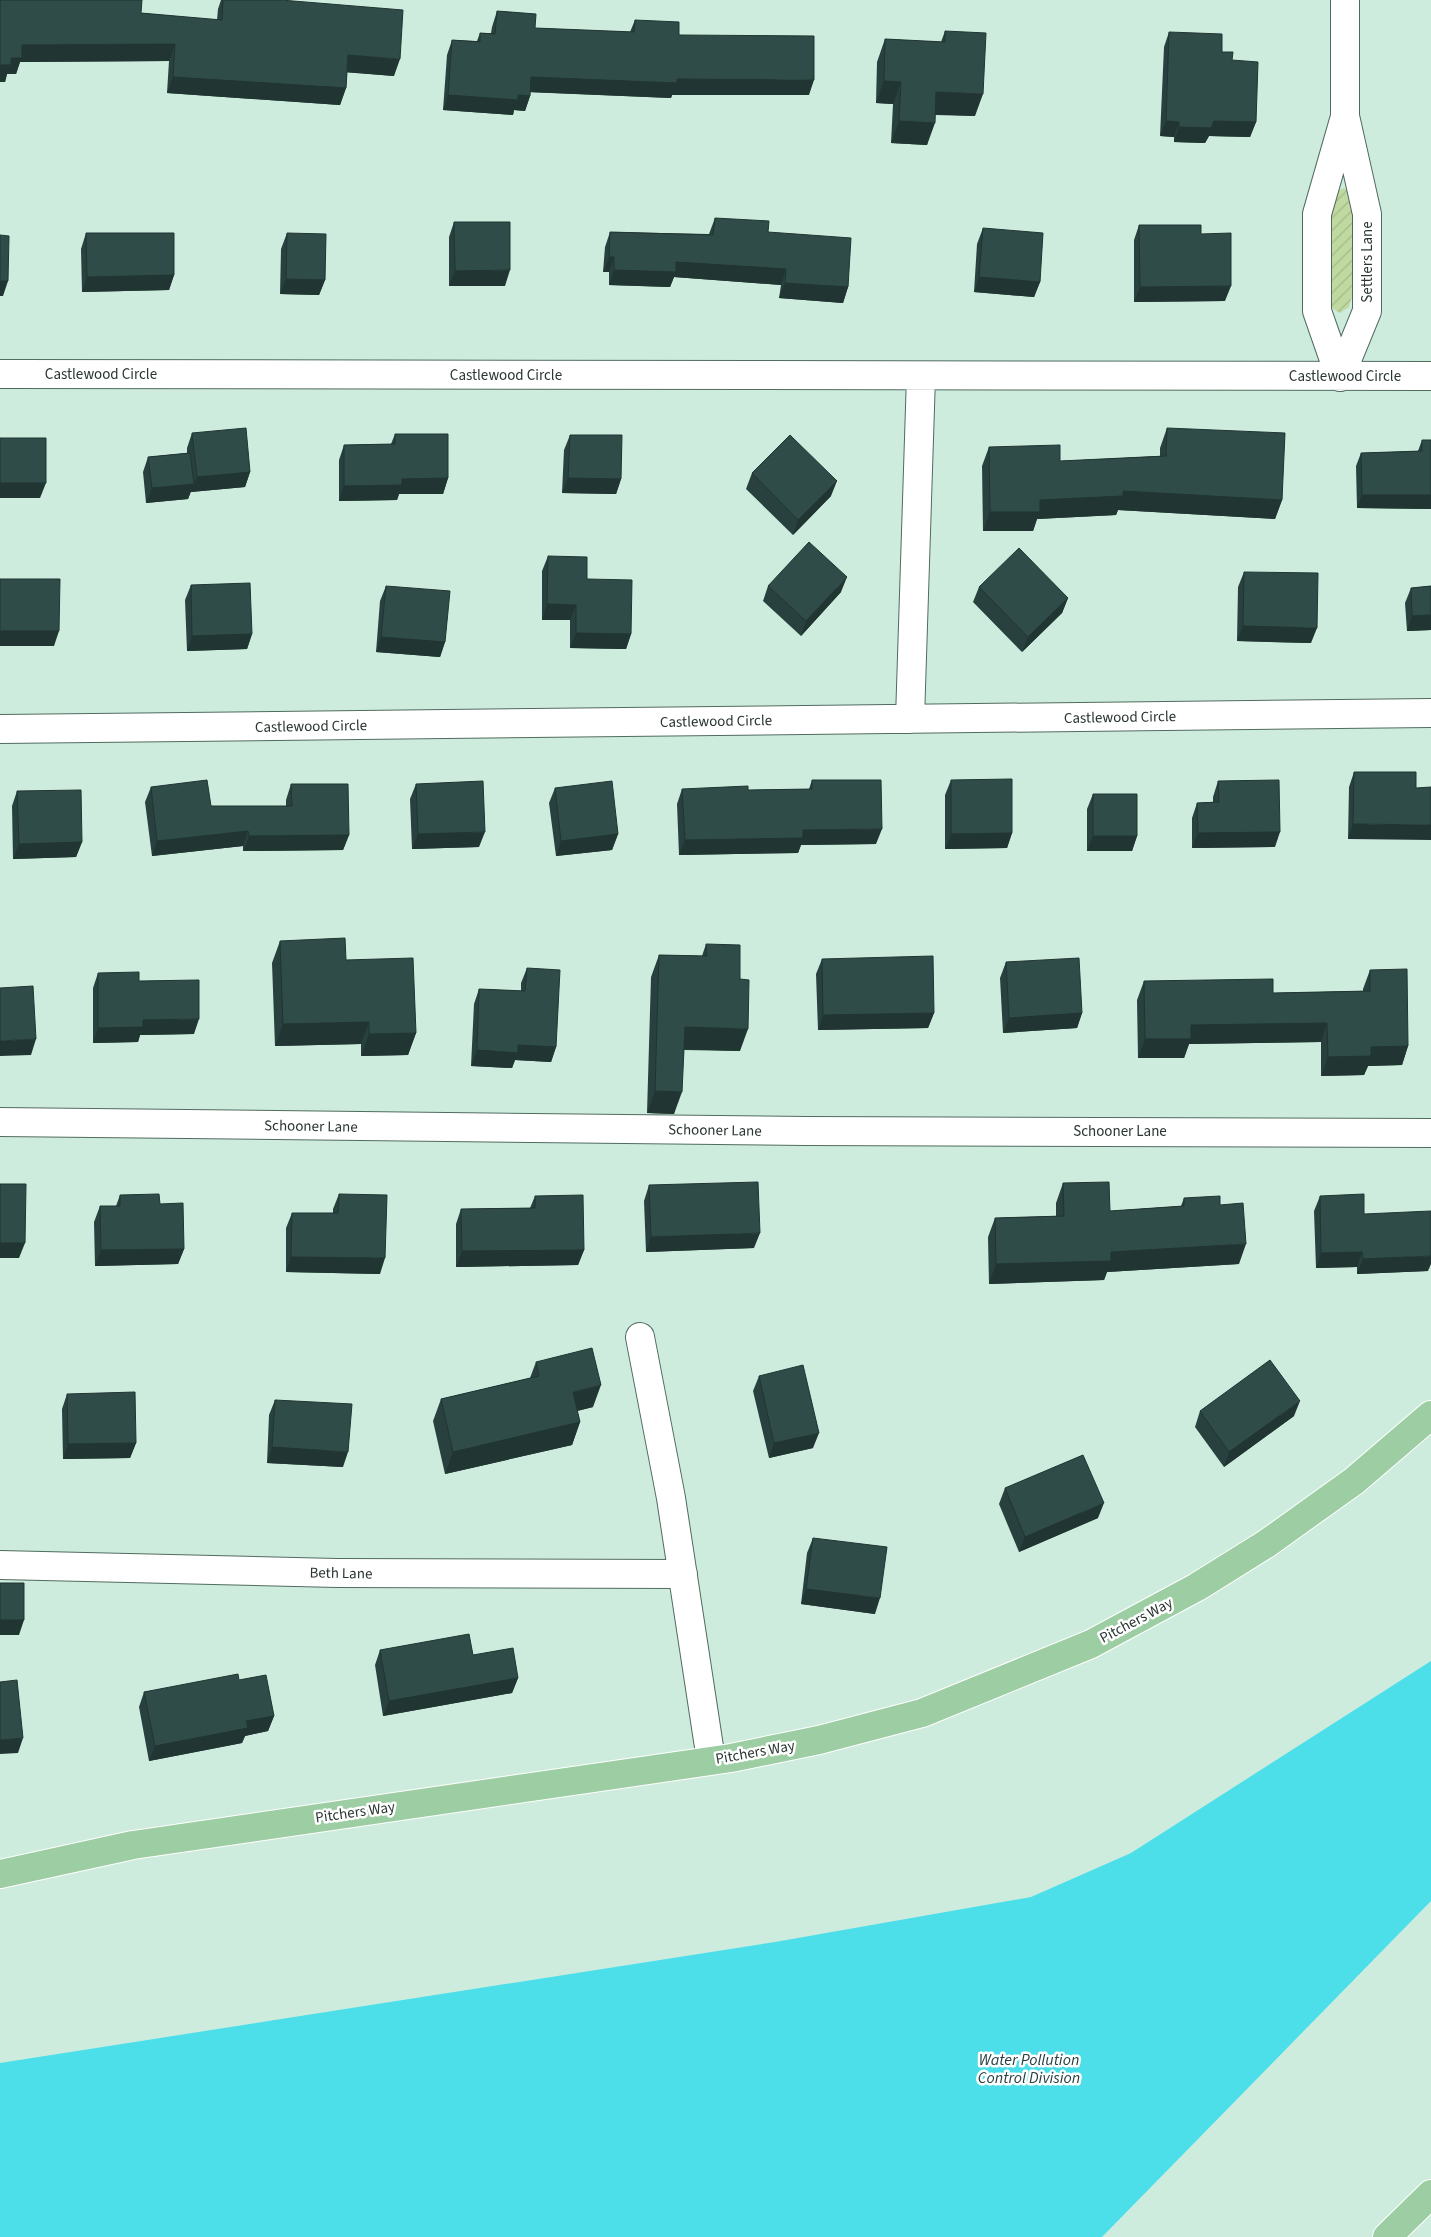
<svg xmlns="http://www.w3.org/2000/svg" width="1431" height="2237" viewBox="0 0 1431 2237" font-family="'Source Sans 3',sans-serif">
<defs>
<pattern id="garden-furrows" width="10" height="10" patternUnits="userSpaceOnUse" patternTransform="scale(1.25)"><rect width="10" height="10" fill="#bfd9a0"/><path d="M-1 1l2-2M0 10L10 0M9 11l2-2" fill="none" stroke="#a4bb8a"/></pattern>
</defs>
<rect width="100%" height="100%" fill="#ceecde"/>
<path fill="url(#garden-furrows)" d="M 1344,188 L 1347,190 C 1358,223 1353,262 1352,296 L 1349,307 L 1340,313 L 1332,308 L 1330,298 L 1329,220 L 1335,192 Z"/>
<path fill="#4cdfea" d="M 1431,1661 L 1431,1901 L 1102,2237 L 0,2237 L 0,2063 L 775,1942 L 1031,1897 L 1131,1853 Z"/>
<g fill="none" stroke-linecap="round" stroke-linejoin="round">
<g stroke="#516b5f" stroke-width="30">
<path id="minor" d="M 0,374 L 1431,376
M 1340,377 L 1367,311 L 1367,214 L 1345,116 L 1345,0
M 1340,377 L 1317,311 L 1317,214 L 1344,120
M 910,719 L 921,376
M 0,729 L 1431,713
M 0,1122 L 806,1131 L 1431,1133
M 640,1337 L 671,1498 L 711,1760
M 0,1565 L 337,1573 L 683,1574"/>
</g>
<g stroke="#fff" stroke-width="30">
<path id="major" d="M 0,1874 L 133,1845 L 731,1758 L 819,1740 L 922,1713 L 1091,1644 L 1197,1587 L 1266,1544 L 1354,1481 L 1431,1415
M 1387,2237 L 1431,2194"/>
</g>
<use href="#minor" stroke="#fff" stroke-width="28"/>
<use href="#major" stroke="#9dcda2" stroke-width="28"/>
</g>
<path fill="#28413e" d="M 0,0 L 217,20 L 218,9 L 221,0 L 281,0 L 394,76 L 347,72 L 346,88 L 340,105 L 167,93 L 169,61 L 20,62 L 16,74 L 7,74 L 5,82 Z
M 497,11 L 535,28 L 630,32 L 635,20 L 679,35 L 809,95 L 672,95 L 671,98 L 530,92 L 530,96 L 525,111 L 514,110 L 513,115 L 443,110 L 447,55 L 452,40 L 477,41 L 480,33 L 491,33 L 492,27 Z
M 945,31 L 975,116 L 935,115 L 927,145 L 891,143 L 893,104 L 876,103 L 877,62 L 885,39 L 941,42 Z
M 1169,32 L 1222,52 L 1256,122 L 1250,137 L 1209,136 L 1205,143 L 1174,142 L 1174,137 L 1160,136 L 1164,47 Z
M 715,218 L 768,232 L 848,287 L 843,303 L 779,298 L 781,285 L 674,277 L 670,287 L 609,285 L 609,272 L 603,272 L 605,247 L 610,232 L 709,234 Z
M 454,222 L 505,286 L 449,286 L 449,237 Z
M 1139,225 L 1201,234 L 1225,301 L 1134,302 L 1134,240 Z
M 983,228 L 1040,282 L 1034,297 L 974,292 L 977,244 Z
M 86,233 L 174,275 L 169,290 L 82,292 L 81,249 Z
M 287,233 L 325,280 L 319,295 L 280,294 L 281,249 Z
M 1167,428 L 1282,500 L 1275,519 L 1118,510 L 1116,515 L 1037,519 L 1033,531 L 983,531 L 982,466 L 989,447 L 1060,461 L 1160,456 L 1160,448 Z
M 192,433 L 250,472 L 245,487 L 191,492 L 191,491 L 188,499 L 146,503 L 143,472 L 148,457 L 187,453 L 187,448 Z
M 395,434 L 448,478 L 443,494 L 399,494 L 397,500 L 339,501 L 339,460 L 344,445 L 391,444 Z
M 570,435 L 621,479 L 616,494 L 562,493 L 564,450 Z
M 1422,440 L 1431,440 L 1431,509 L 1357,508 L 1356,466 L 1361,453 L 1418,451 Z
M 752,473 L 831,496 L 793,535 L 746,489 Z
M 548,556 L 587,579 L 631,634 L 626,649 L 570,648 L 570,620 L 542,620 L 542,571 Z
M 1244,572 L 1311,643 L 1237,641 L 1238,587 Z
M 191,585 L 252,634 L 247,649 L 187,651 L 185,600 Z
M 386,586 L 445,642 L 440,657 L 376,652 L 380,601 Z
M 768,586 L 841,592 L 801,636 L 763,601 Z
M 1431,586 L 1431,630 L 1407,631 L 1405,603 L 1411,588 Z
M 979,587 L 1068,598 L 1062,613 L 1022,652 L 973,602 Z
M 1354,772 L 1416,788 L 1348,839 L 1349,787 Z
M 812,780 L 876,844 L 801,845 L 798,853 L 679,855 L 677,804 L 682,789 L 748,790 L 809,789 Z
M 951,780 L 1012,833 L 1007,848 L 945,849 L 945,795 Z
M 1218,781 L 1275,847 L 1192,848 L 1192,818 L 1197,803 L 1213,802 L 1213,797 Z
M 291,784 L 349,835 L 343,850 L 243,851 L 243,846 L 152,856 L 145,802 L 151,787 L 211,806 L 286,806 L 286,800 Z
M 416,784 L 479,847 L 412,849 L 410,799 Z
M 555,788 L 618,834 L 612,850 L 556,856 L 549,803 Z
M 17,791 L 82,842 L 76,857 L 13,859 L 12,806 Z
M 1093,794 L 1137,836 L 1132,851 L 1087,851 L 1087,809 Z
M 280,941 L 346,960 L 416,1033 L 408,1055 L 361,1056 L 361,1044 L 275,1046 L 272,963 Z
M 706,944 L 740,1051 L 684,1050 L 674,1114 L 647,1113 L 651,977 L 659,955 L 702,956 Z
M 822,959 L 934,1013 L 928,1028 L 818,1030 L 816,974 Z
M 1006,962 L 1082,1013 L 1077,1028 L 1003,1033 L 1000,978 Z
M 527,968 L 556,1047 L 551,1062 L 515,1060 L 512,1068 L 471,1066 L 474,1004 L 479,989 L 521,991 L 521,983 Z
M 1370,970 L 1408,1046 L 1402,1065 L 1368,1066 L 1364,1075 L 1321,1076 L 1321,1042 L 1189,1044 L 1184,1058 L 1138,1058 L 1137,1000 L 1144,981 L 1273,993 L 1363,991 L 1363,989 Z
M 98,973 L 139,981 L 194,1034 L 140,1035 L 138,1042 L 93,1043 L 93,988 Z
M 1063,1183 L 1110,1211 L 1181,1206 L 1184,1198 L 1220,1205 L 1239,1264 L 1107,1272 L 1104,1280 L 989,1284 L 988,1237 L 995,1218 L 1056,1216 L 1056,1203 Z
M 649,1185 L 754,1248 L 646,1252 L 644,1201 Z
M 339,1194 L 380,1274 L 286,1272 L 286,1228 L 292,1213 L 333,1213 L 333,1209 Z
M 120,1195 L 184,1249 L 178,1264 L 95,1266 L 94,1222 L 100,1206 L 116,1206 Z
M 535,1196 L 584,1250 L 578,1265 L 456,1267 L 456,1224 L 461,1209 L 530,1208 Z
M 1320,1196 L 1364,1214 L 1428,1271 L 1357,1274 L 1357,1267 L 1316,1268 L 1314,1211 Z
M 536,1362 L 593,1407 L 577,1411 L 580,1422 L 572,1445 L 445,1474 L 433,1421 L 441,1399 L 530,1378 Z
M 759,1376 L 813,1448 L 769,1458 L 753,1391 Z
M 67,1394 L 136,1443 L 130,1458 L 63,1459 L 62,1409 Z
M 275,1400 L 343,1467 L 267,1463 L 269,1415 Z
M 1200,1411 L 1294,1416 L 1224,1467 L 1195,1427 Z
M 1005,1488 L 1098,1518 L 1019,1552 L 999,1504 Z
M 813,1538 L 875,1614 L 801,1604 L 807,1553 Z
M 380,1650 L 473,1655 L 518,1678 L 512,1693 L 383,1716 L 375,1665 Z
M 239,1680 L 274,1716 L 268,1731 L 245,1736 L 242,1743 L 149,1761 L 139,1707 L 144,1692 Z"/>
<path fill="#213532" d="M 175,44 L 169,61 L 20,62 L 16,74 L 7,74 L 5,82 L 0,82 L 0,65 L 11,58 L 22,45 Z
M 348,55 L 400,59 L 394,76 L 342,72 Z
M 173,77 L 346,88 L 340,105 L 167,93 Z
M 531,77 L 677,79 L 814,80 L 809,95 L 672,95 L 671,98 L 526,92 Z
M 884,81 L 901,82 L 893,104 L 876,103 Z
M 936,92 L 983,94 L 975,116 L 928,114 Z
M 448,95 L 518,95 L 530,96 L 525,111 L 514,110 L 513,115 L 443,110 Z
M 899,121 L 935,123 L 927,145 L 891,143 Z
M 1166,121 L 1179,122 L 1174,137 L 1160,136 Z
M 1214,121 L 1256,122 L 1250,137 L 1209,136 L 1205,143 L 1174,142 L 1179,127 Z
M 609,257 L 614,257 L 609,272 L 603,272 Z
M 676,262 L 786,269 L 781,285 L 674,277 L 670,287 L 609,285 L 614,270 Z
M 510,270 L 505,286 L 449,286 L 455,271 Z
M 174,275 L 169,290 L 82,292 L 87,277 Z
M 979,277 L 1040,282 L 1034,297 L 974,292 Z
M 286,279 L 325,280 L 319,295 L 280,294 Z
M 0,281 L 8,281 L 3,296 L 0,296 Z
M 785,283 L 848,287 L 843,303 L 779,298 Z
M 1231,286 L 1225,301 L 1134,302 L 1140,287 Z
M 250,472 L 245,487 L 191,492 L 197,477 Z
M 448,478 L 443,494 L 399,494 L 397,500 L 339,501 L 344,486 L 402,479 Z
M 568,478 L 621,479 L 616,494 L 562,493 Z
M 837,481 L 831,496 L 793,535 L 798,520 Z
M 0,483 L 46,483 L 40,498 L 0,498 Z
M 194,484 L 188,499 L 146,503 L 152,488 Z
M 1123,491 L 1282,500 L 1275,519 L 1118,510 L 1116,515 L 1037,519 L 1033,531 L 983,531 L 990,512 L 1040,500 Z
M 1362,495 L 1431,495 L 1431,509 L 1357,508 Z
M 847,577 L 841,592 L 801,636 L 806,621 Z
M 1068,598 L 1062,613 L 1022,652 L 1028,637 Z
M 547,604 L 576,605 L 570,620 L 542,620 Z
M 1431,615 L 1431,630 L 1407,631 L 1412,616 Z
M 1243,626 L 1317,628 L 1311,643 L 1237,641 Z
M 0,631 L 59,631 L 54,646 L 0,646 Z
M 576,633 L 631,634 L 626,649 L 570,648 Z
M 252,634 L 247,649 L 187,651 L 192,636 Z
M 381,637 L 445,642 L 440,657 L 376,652 Z
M 1353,824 L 1431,825 L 1431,840 L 1348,839 Z
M 882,829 L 876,844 L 801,845 L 798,853 L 679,855 L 685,840 L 803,830 Z
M 248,831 L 243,846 L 152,856 L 157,841 Z
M 485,832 L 479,847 L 412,849 L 418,834 Z
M 1280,832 L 1275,847 L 1192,848 L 1198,833 Z
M 1012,833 L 1007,848 L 945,849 L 951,834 Z
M 618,834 L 612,850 L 556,856 L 561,841 Z
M 349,835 L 343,850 L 243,851 L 249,836 Z
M 1093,836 L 1137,836 L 1132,851 L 1087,851 Z
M 82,842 L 76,857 L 13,859 L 19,844 Z
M 934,1013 L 928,1028 L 818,1030 L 823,1015 Z
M 1082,1013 L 1077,1028 L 1003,1033 L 1009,1018 Z
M 199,1019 L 194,1034 L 140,1035 L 138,1042 L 93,1043 L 98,1028 L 143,1020 Z
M 369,1022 L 361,1044 L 275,1046 L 283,1024 Z
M 1327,1023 L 1321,1042 L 1189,1044 L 1184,1058 L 1138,1058 L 1145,1039 L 1191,1025 Z
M 685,1027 L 748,1029 L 740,1051 L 677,1049 Z
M 416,1033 L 408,1055 L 361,1056 L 369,1034 Z
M 36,1039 L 31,1055 L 0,1056 L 0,1041 Z
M 518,1045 L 556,1047 L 551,1062 L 515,1060 L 512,1068 L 471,1066 L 477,1050 Z
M 1408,1046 L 1402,1065 L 1368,1066 L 1364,1075 L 1321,1076 L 1328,1057 L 1371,1047 Z
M 655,1091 L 682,1092 L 674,1114 L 647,1113 Z
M 760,1233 L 754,1248 L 646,1252 L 651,1237 Z
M 0,1243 L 25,1243 L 19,1258 L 0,1258 Z
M 1246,1244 L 1239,1264 L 1107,1272 L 1104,1280 L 989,1284 L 996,1264 L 1111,1252 Z
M 184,1249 L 178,1264 L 95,1266 L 101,1250 Z
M 584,1250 L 578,1265 L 456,1267 L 462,1251 Z
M 1362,1252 L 1357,1267 L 1316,1268 L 1321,1253 Z
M 1431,1256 L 1431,1264 L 1428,1271 L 1357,1274 L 1363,1259 Z
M 291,1257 L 385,1258 L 380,1274 L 286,1272 Z
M 601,1385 L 593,1407 L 565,1414 L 573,1392 Z
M 1300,1401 L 1294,1416 L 1224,1467 L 1229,1452 Z
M 580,1422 L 572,1445 L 445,1474 L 453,1452 Z
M 819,1433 L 813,1448 L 769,1458 L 774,1443 Z
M 136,1443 L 130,1458 L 63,1459 L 68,1444 Z
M 272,1447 L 348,1452 L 343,1467 L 267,1463 Z
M 1104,1503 L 1098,1518 L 1019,1552 L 1025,1537 Z
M 806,1589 L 880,1598 L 875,1614 L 801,1604 Z
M 0,1620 L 24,1620 L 19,1635 L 0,1635 Z
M 518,1678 L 512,1693 L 383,1716 L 389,1701 Z
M 274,1716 L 268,1731 L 245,1736 L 242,1743 L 149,1761 L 155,1746 L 246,1721 Z
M 23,1738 L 18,1753 L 0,1754 L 0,1740 Z"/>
<path fill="#2f4c48" stroke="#213532" d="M 0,0 L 142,0 L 141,13 L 222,20 L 223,0 L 281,0 L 403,10 L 400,59 L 348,55 L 346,88 L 173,77 L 175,44 L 22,45 L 22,58 L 11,58 L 11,65 L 0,65 Z
M 497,11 L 536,14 L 535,28 L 634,32 L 635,20 L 679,22 L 679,35 L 814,36 L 814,80 L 677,79 L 677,83 L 531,77 L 530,96 L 518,95 L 518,100 L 448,95 L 452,40 L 480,42 L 480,33 L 495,34 Z
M 945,31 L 986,33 L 983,94 L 936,92 L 935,123 L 899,121 L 901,82 L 884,81 L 885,39 L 945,42 Z
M 1169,32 L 1222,34 L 1222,52 L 1233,52 L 1232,60 L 1258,62 L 1256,122 L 1214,121 L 1211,128 L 1179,127 L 1179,122 L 1166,121 Z
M 715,218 L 769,221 L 768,232 L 851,238 L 848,287 L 785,283 L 786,269 L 676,262 L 676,272 L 614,270 L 614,257 L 609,257 L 610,232 L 713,235 Z
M 454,222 L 510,222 L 510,270 L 455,271 Z
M 1139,225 L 1201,225 L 1201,234 L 1231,233 L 1231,286 L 1140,287 Z
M 983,228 L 1043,233 L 1040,282 L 979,277 Z
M 86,233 L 174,233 L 174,275 L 87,277 Z
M 287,233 L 326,234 L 325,280 L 286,279 Z
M 0,235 L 9,236 L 8,281 L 0,281 Z
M 246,428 L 250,472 L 197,477 L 192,433 Z
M 1167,428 L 1285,433 L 1282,500 L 1123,491 L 1123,496 L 1040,500 L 1040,512 L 990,512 L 989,447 L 1060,445 L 1060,461 L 1166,456 Z
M 395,434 L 448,434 L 448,478 L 402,479 L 402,485 L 344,486 L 344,445 L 395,444 Z
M 570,435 L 622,435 L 621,479 L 568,478 Z
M 790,435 L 837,481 L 798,520 L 752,473 Z
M 0,438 L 46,438 L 46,483 L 0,483 Z
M 1422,440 L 1431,440 L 1431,495 L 1362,495 L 1361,453 L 1422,451 Z
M 190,453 L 194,484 L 152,488 L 148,457 Z
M 809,542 L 847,577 L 806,621 L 768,586 Z
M 1019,548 L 1068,598 L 1028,637 L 979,587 Z
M 548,556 L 587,557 L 587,579 L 632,580 L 631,634 L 576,633 L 576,605 L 547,604 Z
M 1244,572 L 1318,573 L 1317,628 L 1243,626 Z
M 0,579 L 60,579 L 59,631 L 0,631 Z
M 250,583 L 252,634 L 192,636 L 191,585 Z
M 386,586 L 450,591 L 445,642 L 381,637 Z
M 1431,586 L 1431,615 L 1412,616 L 1411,588 Z
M 1354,772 L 1416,772 L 1416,788 L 1431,787 L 1431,825 L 1353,824 Z
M 1012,779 L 1012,833 L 951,834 L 951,780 Z
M 207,780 L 211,806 L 292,806 L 291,784 L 348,784 L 349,835 L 249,836 L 248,831 L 157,841 L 151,787 Z
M 812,780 L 881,780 L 882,829 L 803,830 L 803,838 L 685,840 L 682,789 L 748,786 L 748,790 L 812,789 Z
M 1279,780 L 1280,832 L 1198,833 L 1197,803 L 1219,802 L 1218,781 Z
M 483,781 L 485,832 L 418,834 L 416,784 Z
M 612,781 L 618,834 L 561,841 L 555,788 Z
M 81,790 L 82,842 L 19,844 L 17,791 Z
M 1093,794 L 1137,794 L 1137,836 L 1093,836 Z
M 345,938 L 346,960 L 413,958 L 416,1033 L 369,1034 L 369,1022 L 283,1024 L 280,941 Z
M 706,944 L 740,945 L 740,979 L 749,980 L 748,1029 L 685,1027 L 682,1092 L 655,1091 L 659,955 L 707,956 Z
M 933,956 L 934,1013 L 823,1015 L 822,959 Z
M 1079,958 L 1082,1013 L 1009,1018 L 1006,962 Z
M 527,968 L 560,970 L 556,1047 L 518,1045 L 518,1053 L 477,1050 L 479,989 L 525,991 Z
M 1407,969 L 1408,1046 L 1371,1047 L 1371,1056 L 1328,1057 L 1327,1023 L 1191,1025 L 1191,1039 L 1145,1039 L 1144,981 L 1273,979 L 1273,993 L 1370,991 L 1370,970 Z
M 139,972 L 139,981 L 199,980 L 199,1019 L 143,1020 L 143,1027 L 98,1028 L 98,973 Z
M 33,986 L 36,1039 L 0,1041 L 0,988 Z
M 758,1182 L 760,1233 L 651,1237 L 649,1185 Z
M 1109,1182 L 1110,1211 L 1184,1206 L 1184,1198 L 1220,1196 L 1220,1205 L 1243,1203 L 1246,1244 L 1111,1252 L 1111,1261 L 996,1264 L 995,1218 L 1064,1216 L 1063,1183 Z
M 0,1184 L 26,1184 L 25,1243 L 0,1243 Z
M 159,1194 L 160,1204 L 183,1203 L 184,1249 L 101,1250 L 100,1206 L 120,1206 L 120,1195 Z
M 339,1194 L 387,1195 L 385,1258 L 291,1257 L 292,1213 L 338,1213 Z
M 1364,1194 L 1364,1214 L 1431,1211 L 1431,1256 L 1363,1259 L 1362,1252 L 1321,1253 L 1320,1196 Z
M 583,1195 L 584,1250 L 462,1251 L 461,1209 L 535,1208 L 535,1196 Z
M 592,1348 L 601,1385 L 573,1392 L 580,1422 L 453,1452 L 441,1399 L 539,1376 L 536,1362 Z
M 1270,1360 L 1300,1401 L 1229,1452 L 1200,1411 Z
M 803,1365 L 819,1433 L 774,1443 L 759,1376 Z
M 135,1392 L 136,1443 L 68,1444 L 67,1394 Z
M 275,1400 L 352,1404 L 348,1452 L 272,1447 Z
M 1083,1455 L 1104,1503 L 1025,1537 L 1005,1488 Z
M 813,1538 L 887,1547 L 880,1598 L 806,1589 Z
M 0,1583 L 24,1583 L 24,1620 L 0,1620 Z
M 469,1634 L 473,1655 L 513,1648 L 518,1678 L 389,1701 L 380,1650 Z
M 238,1674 L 239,1680 L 266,1675 L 274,1716 L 246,1721 L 248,1728 L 155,1746 L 144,1692 Z
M 17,1680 L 23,1738 L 0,1740 L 0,1682 Z"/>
<g text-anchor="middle" stroke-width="5" stroke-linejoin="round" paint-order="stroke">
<g font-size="15" fill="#2a3631" stroke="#fff">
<text transform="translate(1367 262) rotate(-90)" y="5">Settlers Lane</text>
<text x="101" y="379">Castlewood Circle</text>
<text x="506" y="380">Castlewood Circle</text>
<text x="1345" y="381">Castlewood Circle</text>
<text transform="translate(1120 717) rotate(-1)" y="5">Castlewood Circle</text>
<text transform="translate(716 721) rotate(-1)" y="5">Castlewood Circle</text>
<text transform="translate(311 726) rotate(-1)" y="5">Castlewood Circle</text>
<text transform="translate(311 1126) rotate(1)" y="5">Schooner Lane</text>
<text transform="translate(715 1130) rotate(1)" y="5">Schooner Lane</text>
<text x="1120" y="1136">Schooner Lane</text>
<text transform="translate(341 1573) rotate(1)" y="5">Beth Lane</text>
<text transform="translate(1136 1620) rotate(-28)" y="5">Pitchers Way</text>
<text transform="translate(755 1752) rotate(-10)" y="5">Pitchers Way</text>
<text transform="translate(355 1812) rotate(-8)" y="5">Pitchers Way</text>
</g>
<g font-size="16" font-style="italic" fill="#263f41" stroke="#fff">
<text x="1029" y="2065">Water Pollution<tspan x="1029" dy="18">Control Division</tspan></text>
</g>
</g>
</svg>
